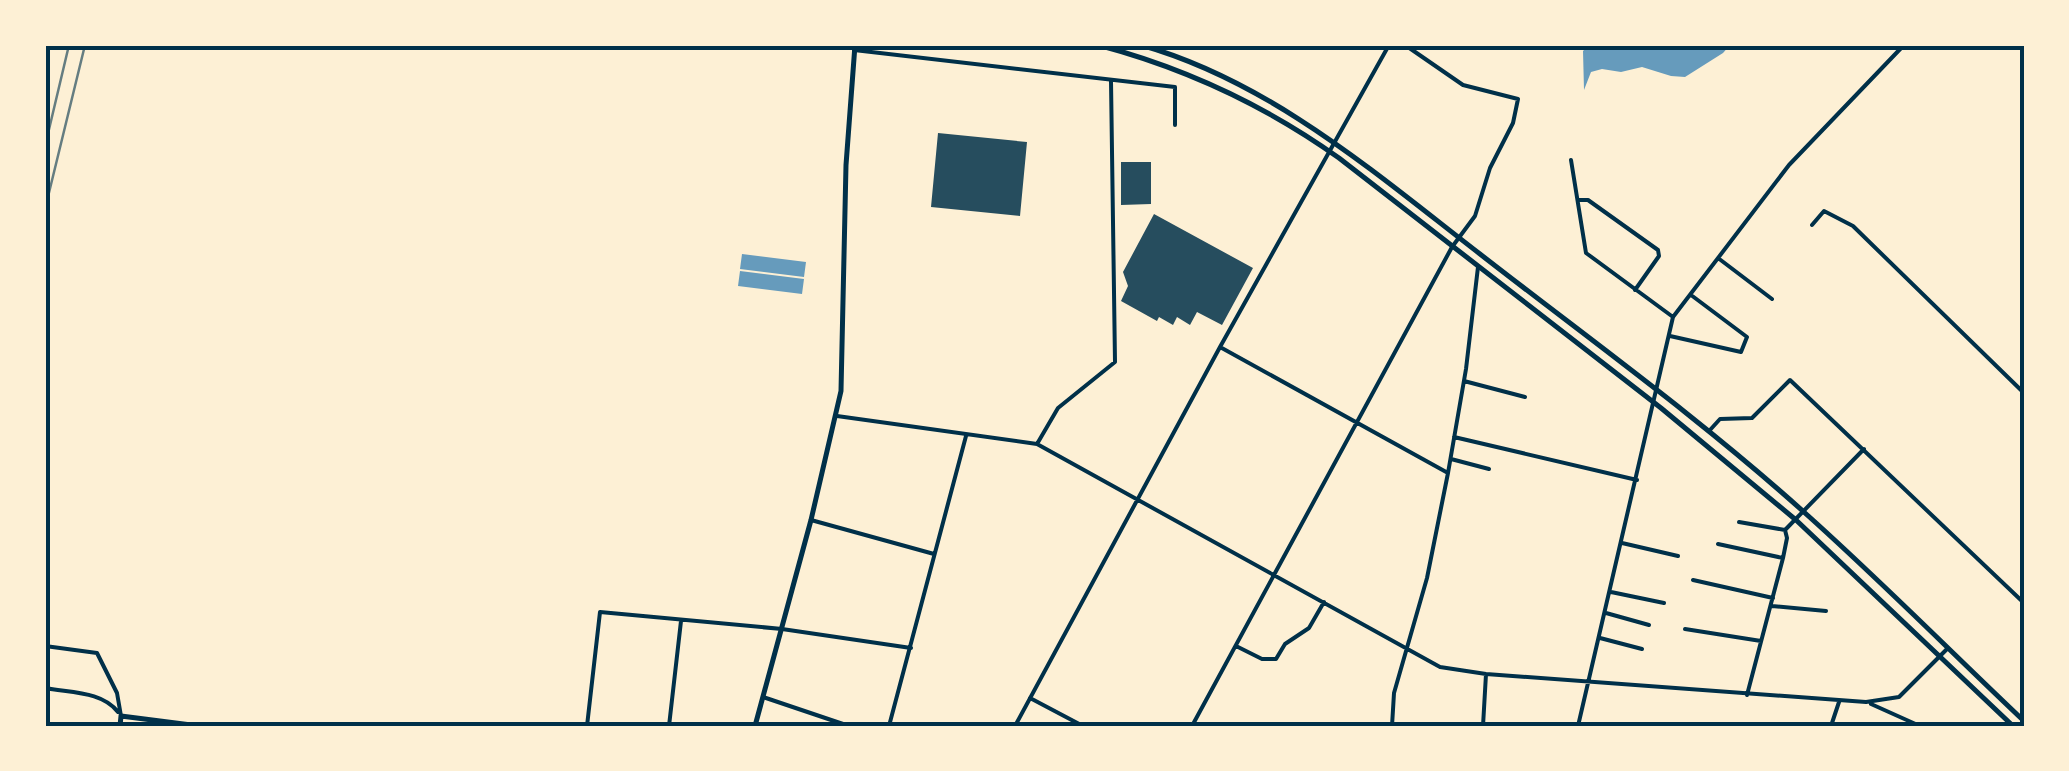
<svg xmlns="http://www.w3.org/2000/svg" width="2069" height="771" viewBox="0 0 2069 771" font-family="'Sofia Sans Condensed',sans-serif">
<rect width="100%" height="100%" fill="#fdf0d5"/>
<path fill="#669bbc" d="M 1595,45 L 1605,47 L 1730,45 L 1723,53 L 1685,77 L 1671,76 L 1642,67 L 1621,72 L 1602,69 L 1591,72 L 1584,90 L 1583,51 L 1588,46 Z
M 742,254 L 806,262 L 804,277 L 740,269 Z
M 740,271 L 804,279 L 802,294 L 738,286 Z"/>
<path fill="#264d5e" d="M 938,133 L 1027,142 L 1020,216 L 931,207 Z
M 1121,162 L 1151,162 L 1151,204 L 1121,205 Z
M 1154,214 L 1253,268 L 1222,325 L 1197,312 L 1190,325 L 1177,317 L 1173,325 L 1159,317 L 1157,321 L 1121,301 L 1128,286 L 1123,272 Z"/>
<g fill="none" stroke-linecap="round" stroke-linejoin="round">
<path stroke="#003049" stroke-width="4" d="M 854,50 L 1175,87 L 1175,125
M 1571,160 L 1586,253 L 1673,317
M 1578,200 L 1588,200 L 1658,250 L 1659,256 L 1635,290
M 1812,225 L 1824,211 L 1853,226 L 2024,393
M 1718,258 L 1772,299
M 1670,336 L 1741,352 L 1747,337 L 1691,295
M 1220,347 L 1448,473
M 1464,381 L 1525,397
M 837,416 L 1037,444 L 1440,667 L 1486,674 L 1866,702 L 1899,697 L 1947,649
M 1710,430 L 1720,419 L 1752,418 L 1790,380 L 2024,603
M 1454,437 L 1637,480
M 1037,444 L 1058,408 L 1115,362 L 1111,81
M 1451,459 L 1489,469
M 811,520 L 934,554
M 1739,522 L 1785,530
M 1622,543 L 1678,556
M 1718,544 L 1783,558
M 1693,580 L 1773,598
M 1611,592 L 1664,603
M 1772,606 L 1826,611
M 1606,613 L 1649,625
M 1685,629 L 1761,641
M 1600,638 L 1642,649
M 45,646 L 97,653 L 117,693 L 121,716
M 1236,646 L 1262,659 L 1276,659 L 1285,644 L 1309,628 L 1324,602
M 45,688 C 70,693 102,691 118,712
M 1747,695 L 1783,558 L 1787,538 L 1785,530 L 1864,449
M 763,697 L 849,726
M 1030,698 L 1083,726
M 1871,704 L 1920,726
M 587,726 L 600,612 L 782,629 L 911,648
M 669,726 L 681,621
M 889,726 L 966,436
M 1015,726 L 1220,347 L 1389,45
M 1192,726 L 1452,247 L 1475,216 L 1490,168 L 1513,123 L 1518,99 L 1463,85 L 1405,45
M 1392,726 L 1394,693 L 1427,578 L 1448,473 L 1466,369 L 1478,267
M 1483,726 L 1486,674
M 1578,726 L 1673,317 L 1789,165 L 1904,45
M 1831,726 L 1839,702"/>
<path stroke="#003049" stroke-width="5" d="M 1098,45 C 1185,68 1266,106 1339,158 L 1661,408 L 1796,520 L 2013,726
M 1141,45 C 1271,82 1375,173 1480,254 C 1589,339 1702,420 1805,513 C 1880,580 1951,652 2024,721
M 120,726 L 121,716 L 199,726
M 755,726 L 811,520 L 841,391 L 846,165 L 855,45"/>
<path stroke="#657d81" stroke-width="2.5" d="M 45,52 L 47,45
M 46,142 L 69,45
M 45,209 L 85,45"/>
</g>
<rect width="2069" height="771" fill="none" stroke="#fdf0d5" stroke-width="95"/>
<rect x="48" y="48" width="1974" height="676" fill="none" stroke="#003049" stroke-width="4"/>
</svg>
